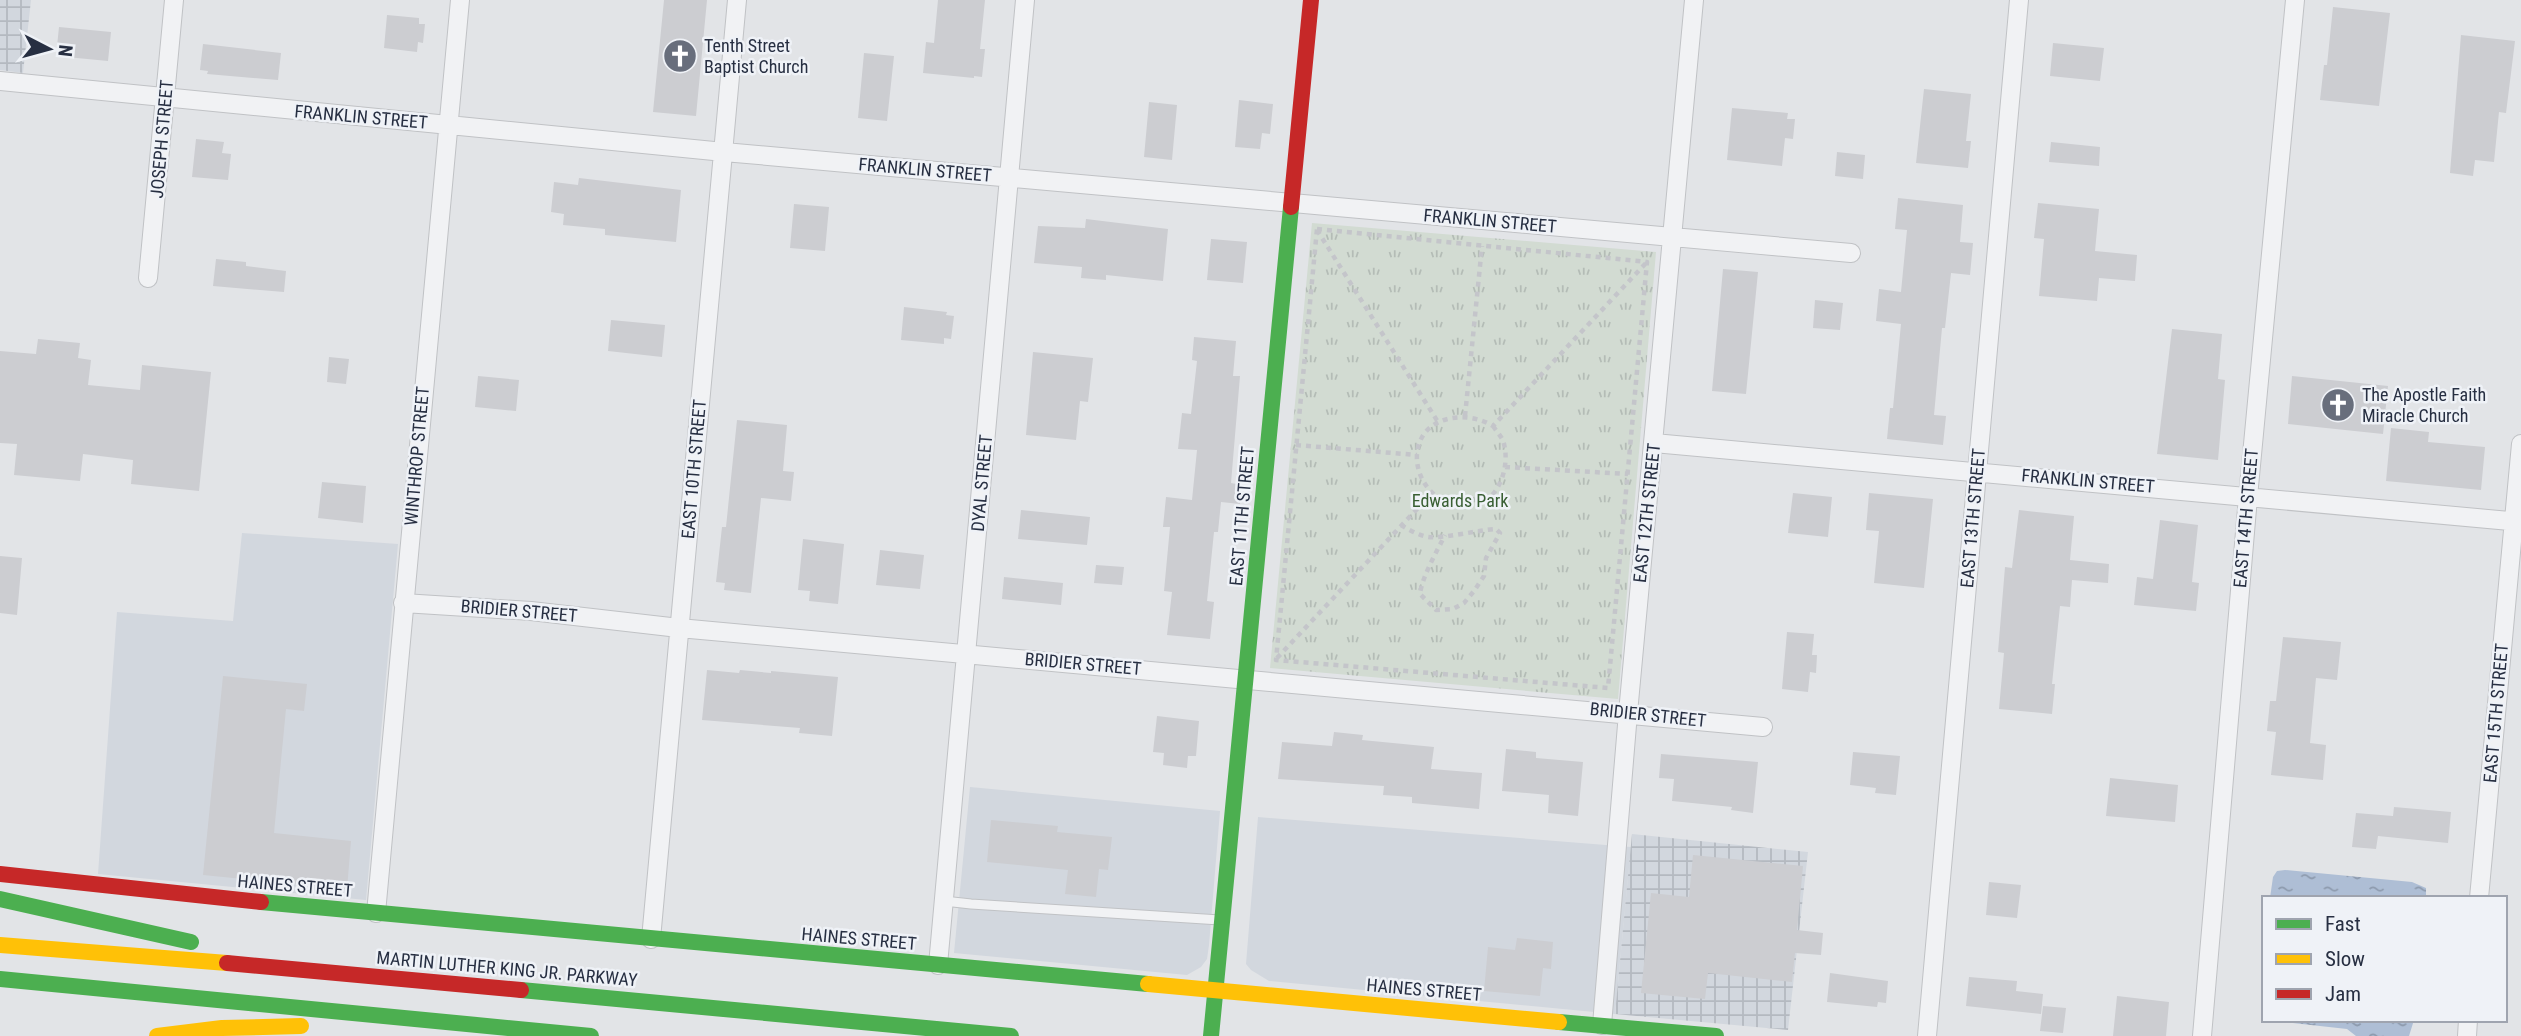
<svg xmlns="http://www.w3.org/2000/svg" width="2521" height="1036" viewBox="0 0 2521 1036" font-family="'Roboto Condensed',sans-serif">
<defs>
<pattern id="industrial-grid" width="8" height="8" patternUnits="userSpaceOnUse" patternTransform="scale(1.75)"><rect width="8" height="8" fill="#d2d7de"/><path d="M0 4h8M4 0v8" fill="none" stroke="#b4b9c0"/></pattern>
<pattern id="park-tufts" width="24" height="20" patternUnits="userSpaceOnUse" patternTransform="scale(1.75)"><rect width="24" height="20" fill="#d2dbd2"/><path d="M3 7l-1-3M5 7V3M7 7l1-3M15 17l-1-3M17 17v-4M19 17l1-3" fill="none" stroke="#b4bcb6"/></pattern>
<pattern id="water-ripples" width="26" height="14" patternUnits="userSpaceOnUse" patternTransform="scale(1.75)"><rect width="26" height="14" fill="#aebed5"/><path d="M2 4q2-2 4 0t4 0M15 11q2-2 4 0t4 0" fill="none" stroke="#8e9bae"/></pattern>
</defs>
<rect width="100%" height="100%" fill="#e2e4e7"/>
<path fill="#d2d7de" d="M 242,533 L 398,544 L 366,900 L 98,874 L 117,612 L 233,621 Z
M 970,787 L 1220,811 L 1209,945 L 1207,959 L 1201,967 L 1187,975 L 954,953 Z
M 1258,817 L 1631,847 L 1615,1014 L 1269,981 L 1251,970 L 1246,964 Z"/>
<path fill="url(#industrial-grid)" d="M 0,0 L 31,0 L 23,73 L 0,70 Z
M 1632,834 L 1808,852 L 1788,1030 L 1615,1014 Z"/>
<path fill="url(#park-tufts)" d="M 1312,223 L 1656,252 L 1618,699 L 1270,668 Z"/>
<path fill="url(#water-ripples)" d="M 2285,870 L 2412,882 L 2426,888 L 2426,898 L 2270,898 L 2273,877 L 2277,871 Z
M 2266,1020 L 2414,1020 L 2409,1036 L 2356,1036 L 2347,1029 Z"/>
<path fill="#cccdd1" d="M 664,0 L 707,0 L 696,116 L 653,112 Z
M 938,0 L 985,0 L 980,49 L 985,49 L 982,77 L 974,76 L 974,78 L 923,73 L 926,42 L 934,43 Z
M 2333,7 L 2390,13 L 2379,106 L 2320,100 L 2324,65 L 2327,65 Z
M 387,15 L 419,18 L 419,24 L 425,24 L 423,43 L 418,42 L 417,52 L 384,48 Z
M 59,27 L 111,32 L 108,61 L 56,56 Z
M 2461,35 L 2515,41 L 2506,113 L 2499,112 L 2494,162 L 2475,160 L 2473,176 L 2450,173 Z
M 2053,43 L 2104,48 L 2100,81 L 2050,76 Z
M 203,44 L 281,53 L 278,80 L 207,74 L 208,71 L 200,70 Z
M 864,53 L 894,56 L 887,121 L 858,118 Z
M 1924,89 L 1971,94 L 1966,141 L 1971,141 L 1968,168 L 1916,163 Z
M 1239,100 L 1273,104 L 1270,134 L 1262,133 L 1260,149 L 1235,147 Z
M 1149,102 L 1177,105 L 1172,160 L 1144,157 Z
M 1732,108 L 1788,113 L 1787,119 L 1795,119 L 1793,139 L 1785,138 L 1782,166 L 1727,160 Z
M 196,139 L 224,142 L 222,153 L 231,154 L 228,180 L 192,177 Z
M 2051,142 L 2100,147 L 2099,166 L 2049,162 Z
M 1837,152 L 1865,155 L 1863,179 L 1835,176 Z
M 579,178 L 681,190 L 676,242 L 605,235 L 605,229 L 563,225 L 564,214 L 551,212 L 554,182 L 578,185 Z
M 1898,198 L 1963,205 L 1960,242 L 1973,243 L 1970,275 L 1951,273 L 1945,328 L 1942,328 L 1934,415 L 1946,416 L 1943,445 L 1887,439 L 1890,408 L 1893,408 L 1901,324 L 1876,321 L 1879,289 L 1901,292 L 1907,230 L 1895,229 Z
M 2038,203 L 2099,209 L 2095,251 L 2137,255 L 2135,281 L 2099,278 L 2097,301 L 2039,296 L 2044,239 L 2034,238 Z
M 794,204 L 829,207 L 825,251 L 790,248 Z
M 1086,219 L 1168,229 L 1163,281 L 1106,275 L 1106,280 L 1081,278 L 1082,267 L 1034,263 L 1038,226 L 1085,228 Z
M 1211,239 L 1247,242 L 1243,283 L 1207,280 Z
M 216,259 L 246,262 L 246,266 L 286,271 L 284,292 L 213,286 Z
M 1723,269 L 1758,272 L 1746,394 L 1712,391 Z
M 1815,300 L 1843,303 L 1840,330 L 1813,328 Z
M 904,307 L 947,312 L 946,315 L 954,316 L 951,339 L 944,338 L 944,344 L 901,340 Z
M 611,320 L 665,325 L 662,357 L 608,351 Z
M 2172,329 L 2222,334 L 2218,379 L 2225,380 L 2218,460 L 2157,454 Z
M 1194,337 L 1236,341 L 1233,376 L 1240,376 L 1231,483 L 1242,485 L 1240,504 L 1221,502 L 1218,532 L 1214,532 L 1207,601 L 1214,602 L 1210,639 L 1167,635 L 1172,592 L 1164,591 L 1170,527 L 1163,527 L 1166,497 L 1192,500 L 1197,450 L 1178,449 L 1182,413 L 1191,414 L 1197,361 L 1192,360 Z
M 38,339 L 80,343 L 78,358 L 91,360 L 88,385 L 140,390 L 142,365 L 211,372 L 199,491 L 131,484 L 133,460 L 83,454 L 80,481 L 14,475 L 17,444 L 0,443 L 0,351 L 36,354 Z
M 1033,352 L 1093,358 L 1088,402 L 1080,401 L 1076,440 L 1026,435 Z
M 329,357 L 349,359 L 346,384 L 327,382 Z
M 478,376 L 519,380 L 516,411 L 475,407 Z
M 2292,376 L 2388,386 L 2383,434 L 2288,424 Z
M 737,420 L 787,425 L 783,471 L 794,472 L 791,501 L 761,498 L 751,593 L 724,590 L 725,583 L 716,582 L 722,527 L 726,527 Z
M 2391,428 L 2429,432 L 2428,442 L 2485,447 L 2481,490 L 2386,481 Z
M 322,482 L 366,486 L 363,523 L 318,518 Z
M 1793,493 L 1832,497 L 1828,537 L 1788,533 Z
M 1869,493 L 1933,499 L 1924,588 L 1874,583 L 1879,531 L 1866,530 Z
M 1021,510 L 1090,517 L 1087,545 L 1018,539 Z
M 2019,510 L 2074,516 L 2070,560 L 2109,564 L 2108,583 L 2072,580 L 2070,607 L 2060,606 L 2052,684 L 2055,684 L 2052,714 L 1999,709 L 2004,653 L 1998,652 L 2005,567 L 2012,568 Z
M 2160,520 L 2198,525 L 2192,582 L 2199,583 L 2196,611 L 2134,605 L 2137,577 L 2153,579 Z
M 803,539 L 844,544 L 838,604 L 809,601 L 810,591 L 798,590 Z
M 880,550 L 924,555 L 920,589 L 876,585 Z
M 0,556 L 22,558 L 17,615 L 0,613 Z
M 1096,565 L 1124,567 L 1122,585 L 1094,583 Z
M 1004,577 L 1063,583 L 1061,605 L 1002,599 Z
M 1787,632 L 1814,634 L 1812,655 L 1817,655 L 1816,673 L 1810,672 L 1808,692 L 1782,689 Z
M 2283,637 L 2341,642 L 2337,680 L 2316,678 L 2310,743 L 2326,745 L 2323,780 L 2271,775 L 2276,732 L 2267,731 L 2270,701 L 2276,701 Z
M 707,670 L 739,673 L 740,670 L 771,673 L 771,671 L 838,677 L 832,736 L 799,733 L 800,728 L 702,720 Z
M 223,676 L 307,684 L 304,711 L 286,709 L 274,833 L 351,841 L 347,889 L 203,875 Z
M 1157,716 L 1199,721 L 1196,756 L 1188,756 L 1187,768 L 1163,765 L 1164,753 L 1153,752 Z
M 1334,732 L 1363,735 L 1362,740 L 1434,747 L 1431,769 L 1482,773 L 1479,809 L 1412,803 L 1412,797 L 1383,795 L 1384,786 L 1278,779 L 1282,742 L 1332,746 Z
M 1506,749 L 1536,752 L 1536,758 L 1583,762 L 1578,816 L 1548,813 L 1549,795 L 1502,791 Z
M 1853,752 L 1900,756 L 1896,795 L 1875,793 L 1876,788 L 1850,785 Z
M 1661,754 L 1758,762 L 1753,813 L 1731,810 L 1732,807 L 1672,801 L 1674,779 L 1659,778 Z
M 2110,778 L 2178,785 L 2175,822 L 2106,816 Z
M 2394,807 L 2451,812 L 2448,843 L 2378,836 L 2376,849 L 2352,847 L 2356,813 L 2393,816 Z
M 991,820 L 1058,826 L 1057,832 L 1112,837 L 1108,870 L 1099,869 L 1096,897 L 1065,894 L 1068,870 L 987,862 Z
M 1693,855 L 1803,866 L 1797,930 L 1823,933 L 1821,955 L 1795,953 L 1792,982 L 1708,973 L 1705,999 L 1641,993 L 1651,893 L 1689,897 Z
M 1989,882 L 2021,885 L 2017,918 L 1986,915 Z
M 1517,938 L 1553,942 L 1551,969 L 1543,968 L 1540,996 L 1484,991 L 1488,947 L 1515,950 Z
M 1830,973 L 1888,981 L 1886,1003 L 1878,1002 L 1877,1007 L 1827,1002 Z
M 1969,977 L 2017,981 L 2016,991 L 2043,994 L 2041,1014 L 1966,1006 Z
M 2117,996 L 2169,1002 L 2166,1036 L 2113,1036 Z
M 2043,1006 L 2066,1008 L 2063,1033 L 2040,1031 Z"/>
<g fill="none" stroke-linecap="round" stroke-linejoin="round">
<g stroke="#c0c2c5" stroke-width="11">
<path id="lane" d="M 944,901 L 971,904 L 1220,920"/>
</g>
<g stroke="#c0c2c5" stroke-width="20">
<path id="street" d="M 0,81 L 724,152 L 1851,253
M 148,278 L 174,0
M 1654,443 L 2521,522
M 403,603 L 531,611 L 679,628 L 1763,727
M 2479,898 L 2521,444
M 376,913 L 460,0
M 651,939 L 737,0
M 938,965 L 1025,0
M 1602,1025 L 1628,713 L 1694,0
M 1927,1036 L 2019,0
M 2202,1036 L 2248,497 L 2295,0
M 2467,1036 L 2468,1020"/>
</g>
<path stroke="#c4c5ca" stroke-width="4.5" stroke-dasharray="5 5" stroke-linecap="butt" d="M 1317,229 L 1647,262 L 1608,688 L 1276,660 Z
M 1317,230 L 1438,422
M 1465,416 L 1482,246
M 1493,426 C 1497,432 1503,438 1504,444 C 1510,467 1499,501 1473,506 C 1442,511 1415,484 1417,454 C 1420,416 1466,409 1493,426 L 1646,263
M 1296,445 L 1417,455
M 1505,467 L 1628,474
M 1401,525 C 1409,530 1418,535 1428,537 C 1442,539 1478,530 1496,529 L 1500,533 L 1486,558 L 1484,576 L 1474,591 L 1464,603 L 1453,609 L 1436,610 L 1420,594 C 1422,577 1437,551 1445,535
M 1277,658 L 1432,493"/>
<use href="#lane" stroke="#f1f2f4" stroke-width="9"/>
<use href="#street" stroke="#f1f2f4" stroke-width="18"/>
<path stroke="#4caf50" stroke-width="16" d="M 0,899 L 191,942
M 261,902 L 1148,984
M 0,979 L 591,1036
M 521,990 L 1011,1036
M 1559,1022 L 1716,1036
M 1211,1036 L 1291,207"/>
<path stroke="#ffc107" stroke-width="16" d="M 0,945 L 227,963
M 1148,984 L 1559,1022
M 157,1036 L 222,1028 L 301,1026"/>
<path stroke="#c62828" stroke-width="16" d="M 1291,207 L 1311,0
M 0,874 L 261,902
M 227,963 L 521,990"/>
</g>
<defs>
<g id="church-disc" transform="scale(1.75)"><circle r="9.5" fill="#686e7c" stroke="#eff2f7"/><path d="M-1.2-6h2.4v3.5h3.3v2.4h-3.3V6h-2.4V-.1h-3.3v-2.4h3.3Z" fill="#fff"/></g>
</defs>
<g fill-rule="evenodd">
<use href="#church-disc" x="680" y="56"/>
<use href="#church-disc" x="2338" y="405"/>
</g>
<g text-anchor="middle" stroke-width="5" stroke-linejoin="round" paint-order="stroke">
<g font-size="18" fill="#272f42" stroke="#eff2f7" text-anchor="start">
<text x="704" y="52">Tenth Street<tspan x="704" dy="21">Baptist Church</tspan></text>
<text x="2362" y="401">The Apostle Faith<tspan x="2362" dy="21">Miracle Church</tspan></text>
</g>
<g font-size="18" fill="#272f42" stroke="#eff2f7">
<text transform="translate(361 117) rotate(5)" y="6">FRANKLIN STREET</text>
<text transform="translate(162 139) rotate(-85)" y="6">JOSEPH STREET</text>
<text transform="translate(925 170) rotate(5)" y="6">FRANKLIN STREET</text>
<text transform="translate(1490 221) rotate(5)" y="6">FRANKLIN STREET</text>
<text transform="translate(417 456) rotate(-85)" y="6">WINTHROP STREET</text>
<text transform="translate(694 469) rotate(-85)" y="6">EAST 10TH STREET</text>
<text transform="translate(2088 481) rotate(5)" y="6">FRANKLIN STREET</text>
<text transform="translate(982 483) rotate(-85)" y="6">DYAL STREET</text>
<text transform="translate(1647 513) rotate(-84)" y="6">EAST 12TH STREET</text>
<text transform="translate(1242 516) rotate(-85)" y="6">EAST 11TH STREET</text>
<text transform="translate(1973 518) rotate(-85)" y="6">EAST 13TH STREET</text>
<text transform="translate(2246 518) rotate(-85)" y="6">EAST 14TH STREET</text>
<text transform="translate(519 611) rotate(5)" y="6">BRIDIER STREET</text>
<text transform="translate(1083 664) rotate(5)" y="6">BRIDIER STREET</text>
<text transform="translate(2496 713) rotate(-85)" y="6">EAST 15TH STREET</text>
<text transform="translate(1648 715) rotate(6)" y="6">BRIDIER STREET</text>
<text transform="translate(295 886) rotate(5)" y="6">HAINES STREET</text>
<text transform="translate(859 939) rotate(5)" y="6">HAINES STREET</text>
<text transform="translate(507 969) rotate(5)" y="6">MARTIN LUTHER KING JR. PARKWAY</text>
<text transform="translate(1424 990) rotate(5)" y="6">HAINES STREET</text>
</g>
<g font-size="18" fill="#395f33" stroke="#eff2f7">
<text x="1460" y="507">Edwards Park</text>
</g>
</g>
<rect x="2262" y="896" width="245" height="126" fill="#eff2f7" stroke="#9fa4af" stroke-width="2"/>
<rect x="2276" y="919" width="35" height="10" fill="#4caf50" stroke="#9fa4af" stroke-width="2"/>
<text x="2325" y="931" font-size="21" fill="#272f42">Fast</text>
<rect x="2276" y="954" width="35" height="10" fill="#ffc107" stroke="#9fa4af" stroke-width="2"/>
<text x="2325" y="966" font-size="21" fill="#272f42">Slow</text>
<rect x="2276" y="989" width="35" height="10" fill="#c62828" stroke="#9fa4af" stroke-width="2"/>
<text x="2325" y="1001" font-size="21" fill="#272f42">Jam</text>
<g transform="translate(49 49) rotate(96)" stroke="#eff2f7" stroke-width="5" paint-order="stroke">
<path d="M0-5L12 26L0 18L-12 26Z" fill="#272f42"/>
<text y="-10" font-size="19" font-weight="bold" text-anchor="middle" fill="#272f42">N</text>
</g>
</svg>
